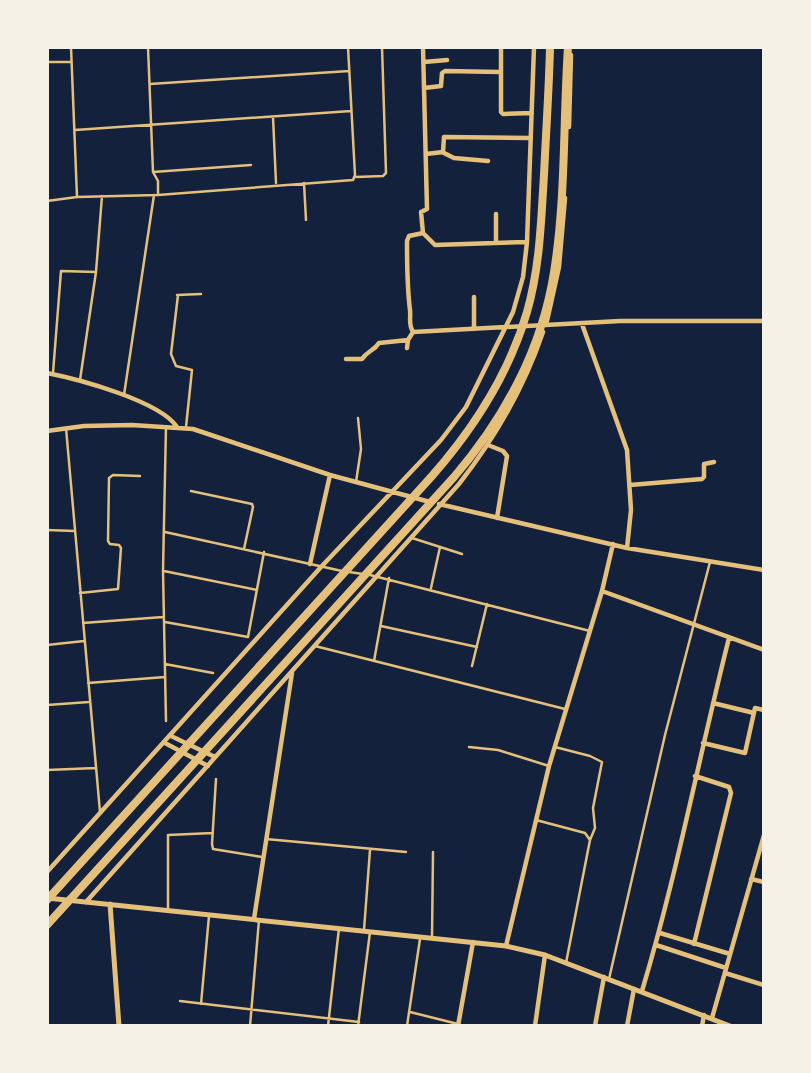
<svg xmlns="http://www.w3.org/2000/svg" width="811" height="1073" viewBox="0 0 811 1073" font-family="'Libre Baskerville',serif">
<rect width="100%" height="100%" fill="#14213d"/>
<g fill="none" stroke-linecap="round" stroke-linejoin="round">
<path stroke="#e5c07b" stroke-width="2.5" d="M 71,47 L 77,197
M 148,47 L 153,172 L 158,181 L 158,195
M 47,62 L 71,62
M 150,84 L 349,71
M 273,117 L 276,183
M 75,130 L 351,111
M 153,172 L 251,165
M 356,177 L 383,176 L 386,173 L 382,47
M 304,183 L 306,220
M 47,201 L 77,197 L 158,195 L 353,180 L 355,175 L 348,47
M 177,295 L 201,294
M 178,295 L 171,354 L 176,366 L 192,370 L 186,427
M 53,373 L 61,271 L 96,272
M 80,380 L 96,272 L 102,196
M 124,395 L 154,195
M 166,427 L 163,571 L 166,721
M 66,428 L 100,812
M 356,482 L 361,449 L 358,418
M 191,491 L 252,504 L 253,507 L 244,549
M 47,530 L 75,531
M 165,532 L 342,571
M 412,538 L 462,554
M 164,571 L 257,590
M 349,572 L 363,574
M 370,575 L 590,631
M 431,588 L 440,547
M 80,593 L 118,589 L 121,548 L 119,545 L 110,544 L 108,541 L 109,478 L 113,475 L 140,476
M 165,622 L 248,637 L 264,552
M 83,623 L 163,617
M 381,626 L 477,647
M 47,645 L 84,641
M 315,646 L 565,709
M 374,661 L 389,578
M 165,664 L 213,673
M 472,666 L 487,604
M 88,683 L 165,677
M 47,705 L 89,702
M 469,747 L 498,750 L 549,766
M 555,747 L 590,756 L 602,762 L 593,808 L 595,828 L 590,840
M 47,770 L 96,768
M 216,779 L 212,844 L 213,849 L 262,857
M 536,820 L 585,833 L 590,840 L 566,963
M 266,839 L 406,852
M 168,909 L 168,835 L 213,833
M 364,930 L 370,850
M 432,938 L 433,852
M 609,979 L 665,735 L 710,562
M 180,1001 L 359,1022
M 201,1004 L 209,916
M 410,1012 L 458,1024
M 250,1026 L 259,920
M 328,1026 L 339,928
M 358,1026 L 370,932
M 407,1026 L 420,939"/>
<path stroke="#e5c07b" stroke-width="4.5" d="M 423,47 L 427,209 L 421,212 L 423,233 L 435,245 L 527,242
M 501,47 L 501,112 L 503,114 L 532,113
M 424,62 L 447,60
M 424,88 L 441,86 L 442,73 L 445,71 L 501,72
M 569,127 L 571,55
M 442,152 L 454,158 L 488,161
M 426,154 L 443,152 L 444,137 L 530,138
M 423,233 L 409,236 L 407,241 C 407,264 407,287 410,310 C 411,318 408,324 413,332 L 620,321 L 764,321
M 496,243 L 496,214
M 474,297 L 474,329
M 547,321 L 559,267 L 565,198
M 582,324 L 627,450 L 631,510 L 627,548
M 407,348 L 408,340 L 413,332
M 346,359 L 362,359 C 367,351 374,351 379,343 L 408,340
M 47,373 C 78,379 160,401 177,427
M 47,431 L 84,426 L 132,425 L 193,429 L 330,475 L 430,502
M 488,445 L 503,451 L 507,456 L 497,518
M 630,485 L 702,479 L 704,477 L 704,464 L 714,462
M 439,504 L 627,548 L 764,570
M 310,564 L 330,475
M 602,591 L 764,650
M 713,703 L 754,713
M 171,736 L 215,757
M 165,743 L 208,766
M 703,743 L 745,753 L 755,708 L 764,710
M 47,872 L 321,567 L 441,440 L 466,407 L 513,312 L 523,277 L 527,242 L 534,47
M 751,879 L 764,882
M 86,902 L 459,484 C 495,438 524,388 543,332
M 254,919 L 292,673
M 660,933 L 730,954
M 694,944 L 731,793 L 729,787 L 695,776
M 656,945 L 726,968
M 506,946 L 549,766 L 602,591 L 613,544
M 725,973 L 764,985
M 642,991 C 677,875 699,756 729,638
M 712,1018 L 764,835
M 458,1026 L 473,942
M 535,1026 L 545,955
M 595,1026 L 604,977
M 627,1026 L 634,989
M 702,1026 L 704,1015"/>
<path stroke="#e5c07b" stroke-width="5" d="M 47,898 L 506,946 L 545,955 L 730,1026
M 110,904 L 119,1026"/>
<path stroke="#e5c07b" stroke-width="8" d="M 47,900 L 432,476 C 474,428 509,374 527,312 C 540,267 541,221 544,175 C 546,132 549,90 550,47
M 47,925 L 454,477 C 504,419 542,349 554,272 C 566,198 563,122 568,47"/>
</g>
<rect width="811" height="1073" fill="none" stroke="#f6f1e7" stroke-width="98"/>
</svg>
